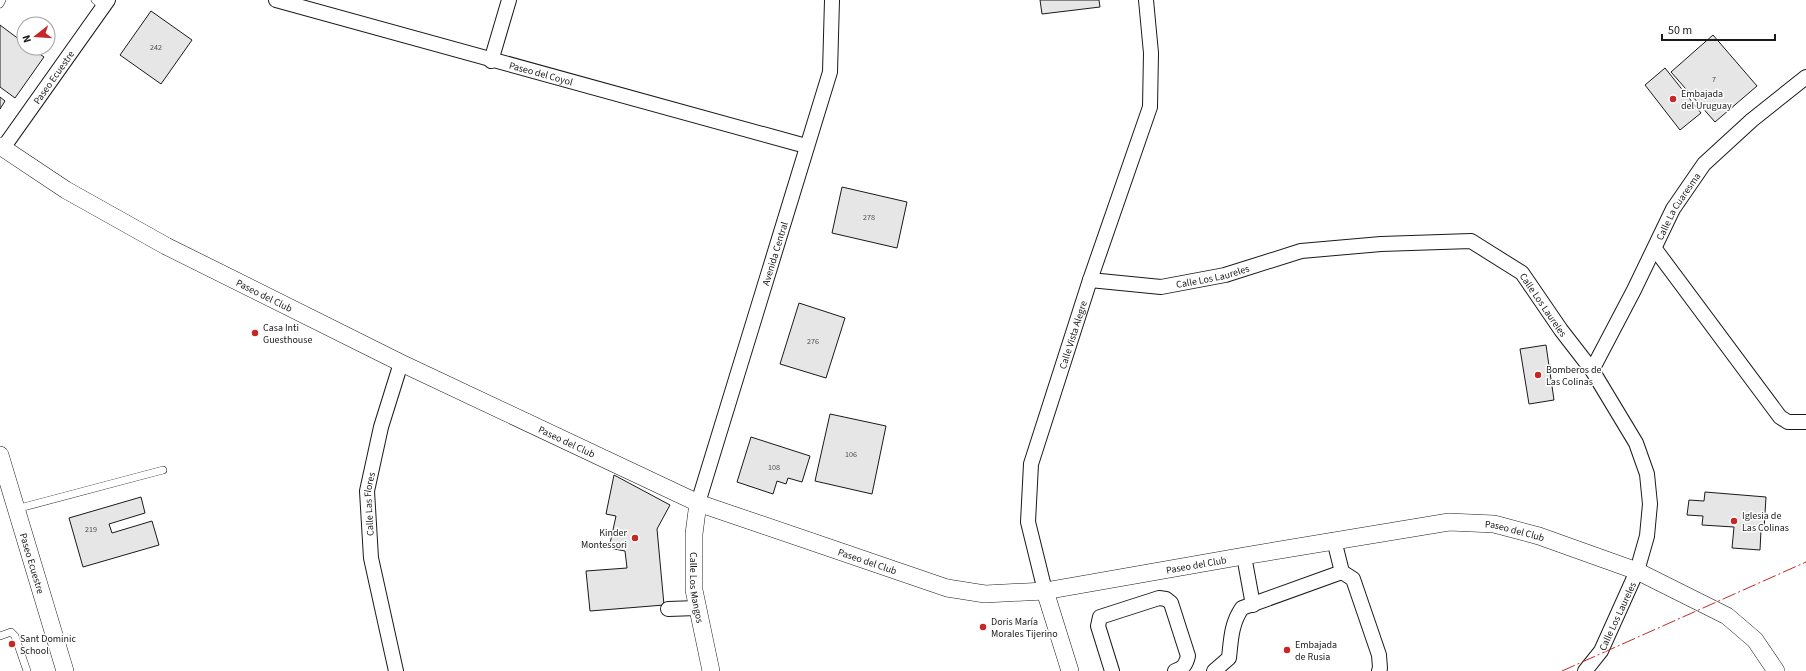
<svg xmlns="http://www.w3.org/2000/svg" width="1806" height="671" viewBox="0 0 1806 671" font-family="'Source Sans 3',sans-serif">
<rect width="100%" height="100%" fill="#fff"/>
<path fill="#e6e6e6" stroke="#1a1a1a" d="M 1040,0 L 1099,0 L 1100,7 L 1042,14 Z
M 151,11 L 192,40 L 161,84 L 120,55 Z
M 0,25 L 24,43 L 24,48 L 31,48 L 44,57 L 15,98 L 0,87 Z
M 1713,35 L 1757,86 L 1715,122 L 1671,72 Z
M 1665,68 L 1701,113 L 1680,130 L 1645,85 Z
M 0,97 L 5,101 L 0,109 Z
M 842,187 L 907,202 L 897,248 L 832,233 Z
M 799,303 L 845,318 L 826,378 L 780,364 Z
M 1546,345 L 1554,400 L 1529,404 L 1520,349 Z
M 830,414 L 886,426 L 872,494 L 815,481 Z
M 751,437 L 810,456 L 802,482 L 788,478 L 786,484 L 777,481 L 773,494 L 737,482 Z
M 614,475 L 670,505 L 657,529 L 664,605 L 590,611 L 586,571 L 627,568 L 625,551 L 609,548 L 616,516 L 606,514 Z
M 1705,492 L 1766,497 L 1764,530 L 1761,530 L 1760,550 L 1732,548 L 1734,527 L 1702,525 L 1703,516 L 1687,515 L 1689,500 L 1704,501 Z
M 141,497 L 145,513 L 109,524 L 112,533 L 152,521 L 159,545 L 83,567 L 69,518 Z"/>
<g fill="none" stroke-linecap="round" stroke-linejoin="round">
<g stroke="#1a1a1a" stroke-width="8">
<path id="service" d="M 95,0 L 103,7
M 0,4 L 2,0
M 16,509 L 163,470
M 0,636 L 11,632 L 15,636 L 27,671"/>
</g>
<g stroke="#1a1a1a" stroke-width="16">
<g id="minor">
<path id="s1" d="M 276,0 L 806,146"/>
<path d="M 491,61 L 509,0"/>
<path id="s2" d="M 3,148 L 108,0"/>
<path d="M 1655,249 L 1780,417 L 1788,422 L 1806,422"/>
<path id="s3" d="M 1090,280 L 1161,287 L 1225,275 L 1301,251 L 1381,244 L 1471,241 L 1522,273 L 1561,330 L 1592,370 L 1636,443 L 1647,474 L 1650,504 L 1647,536 L 1637,571 L 1601,651 L 1585,671"/>
<path id="s4" d="M 1592,370 L 1634,290 L 1673,209 L 1704,164 L 1752,120 L 1806,77"/>
<path id="s5" d="M 698,503 L 830,72 L 832,0"/>
<path d="M 1334,540 L 1342,572 L 1353,579 L 1379,655 L 1380,668 L 1379,671"/>
<path d="M 1244,556 L 1253,605"/>
<path id="s6" d="M 1045,591 L 1028,522 L 1031,464 L 1090,280 L 1150,107 L 1151,53 L 1146,0"/>
<path d="M 668,609 L 697,608"/>
<path id="s7" d="M 396,671 L 371,558 L 367,491 L 381,427 L 401,363"/>
<path d="M 1112,671 L 1098,626 L 1100,617 L 1159,598 L 1166,599 L 1171,603 L 1188,656 C 1186,664 1184,668 1175,671"/>
<path d="M 1214,671 L 1229,658 C 1231,640 1231,624 1242,608 L 1342,572"/>
</g>
</g>
<g stroke="#1a1a1a" stroke-width="18">
<g id="tertiary">
<path id="s8" d="M 0,146 L 66,190 L 166,246 L 401,363 L 698,503 L 947,588 L 985,594 L 1045,591 L 1244,556 L 1449,522 L 1494,524 L 1539,536 L 1637,571 L 1727,616 L 1755,640 L 1776,671"/>
<path id="s9" d="M 0,455 L 65,671"/>
<path id="s10" d="M 698,503 L 694,534 L 694,590 L 711,671"/>
<path d="M 1045,591 L 1070,671"/>
</g>
</g>
<use href="#service" stroke="#fff" stroke-width="7"/>
<use href="#minor" stroke="#fff" stroke-width="14"/>
<use href="#tertiary" stroke="#fff" stroke-width="17"/>
<path stroke="#c62828" stroke-width="1" stroke-dasharray="14 3 2 3" stroke-linecap="butt" d="M 1562,671 L 1806,562"/>
</g>
<g fill="#c62828" stroke="#fff" stroke-width="1.5">
<circle cx="1673" cy="99" r="4"/>
<circle cx="255" cy="333" r="4"/>
<circle cx="1538" cy="375" r="4"/>
<circle cx="1734" cy="521" r="4"/>
<circle cx="635" cy="538" r="4"/>
<circle cx="983" cy="627" r="4"/>
<circle cx="12" cy="644" r="4"/>
<circle cx="1287" cy="650" r="4"/>
</g>
<g text-anchor="middle" stroke-width="3" stroke-linejoin="round" paint-order="stroke">
<g font-size="8" fill="#4d4d4d">
<text x="156" y="50">242</text>
<text x="1714" y="82">7</text>
<text x="869" y="220">278</text>
<text x="813" y="344">276</text>
<text x="851" y="457">106</text>
<text x="774" y="470">108</text>
<text x="91" y="532">219</text>
</g>
<g font-size="10" fill="#1a1a1a" stroke="#fff">
<text dy="4" stroke="none"><textPath href="#s1" startOffset="275">Paseo del Coyol</textPath></text>
<text dy="4" stroke="none"><textPath href="#s2" startOffset="87">Paseo Ecuestre</textPath></text>
<text dy="4" stroke="none"><textPath href="#s4" startOffset="185">Calle La Cuaresma</textPath></text>
<text dy="4" stroke="none"><textPath href="#s5" startOffset="261">Avenida Central</textPath></text>
<text dy="4" stroke="none"><textPath href="#s3" startOffset="124">Calle Los Laureles</textPath></text>
<text dy="4" stroke="none"><textPath href="#s8" startOffset="304">Paseo del Club</textPath></text>
<text dy="4" stroke="none"><textPath href="#s3" startOffset="485">Calle Los Laureles</textPath></text>
<text dy="4" stroke="none"><textPath href="#s6" startOffset="265">Calle Vista Alegre</textPath></text>
<text dy="4" stroke="none"><textPath href="#s8" startOffset="640">Paseo del Club</textPath></text>
<text dy="4" stroke="none"><textPath href="#s7" startOffset="170">Calle Las Flores</textPath></text>
<text dy="4" stroke="none"><textPath href="#s8" startOffset="1623">Paseo del Club</textPath></text>
<text dy="4" stroke="none"><textPath href="#s8" startOffset="964">Paseo del Club</textPath></text>
<text dy="4" stroke="none"><textPath href="#s9" startOffset="113">Paseo Ecuestre</textPath></text>
<text dy="4" stroke="none"><textPath href="#s8" startOffset="1300">Paseo del Club</textPath></text>
<text dy="4" stroke="none"><textPath href="#s10" startOffset="85">Calle Los Mangos</textPath></text>
<text transform="translate(1617 616) rotate(-65)" y="4">Calle Los Laureles</text>
</g>
<g font-size="10" fill="#1a1a1a" stroke="#fff" text-anchor="start">
<text x="1681" y="97">Embajada<tspan x="1681" dy="12">del Uruguay</tspan></text>
<text x="263" y="331">Casa Inti<tspan x="263" dy="12">Guesthouse</tspan></text>
<text x="1546" y="373">Bomberos de<tspan x="1546" dy="12">Las Colinas</tspan></text>
<text x="1742" y="519">Iglesia de<tspan x="1742" dy="12">Las Colinas</tspan></text>
<text x="627" y="536" text-anchor="end">Kinder<tspan x="627" dy="12">Montessori</tspan></text>
<text x="991" y="625">Doris María<tspan x="991" dy="12">Morales Tijerino</tspan></text>
<text x="20" y="642">Sant Dominic<tspan x="20" dy="12">School</tspan></text>
<text x="1295" y="648">Embajada<tspan x="1295" dy="12">de Rusia</tspan></text>
</g>
</g>
<g transform="translate(36 36) rotate(253)"><circle r="19" fill="#ffffff" stroke="#a3a3a3"/>
<path d="M0-3L7 15L0 10L-7 15Z" fill="#c62828"/>
<text y="-6" font-size="11" font-weight="bold" text-anchor="middle" fill="#1a1a1a">N</text>
</g>
<path d="M1662 34v6h113v-6" fill="none" stroke="#1a1a1a" stroke-width="2"/>
<text x="1668" y="34" font-size="12" fill="#1a1a1a" stroke="#ffffff" stroke-width="3" paint-order="stroke">50 m</text>
</svg>
